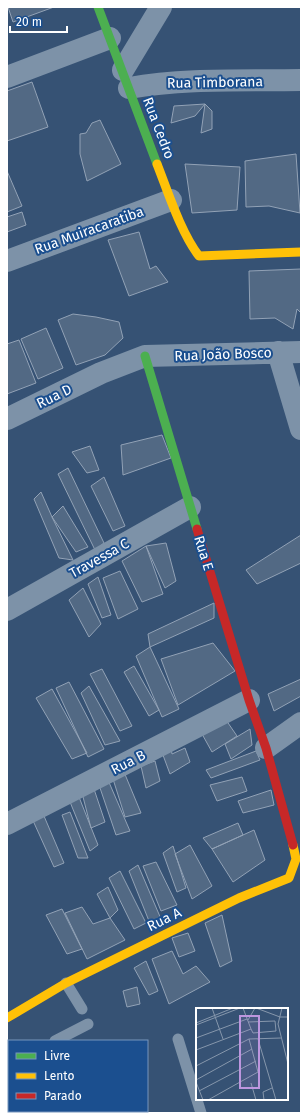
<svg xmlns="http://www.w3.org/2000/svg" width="308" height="1120" viewBox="0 0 308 1120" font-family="'Fira Sans',sans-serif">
<rect width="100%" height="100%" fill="#365274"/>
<path fill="#526984" stroke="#92a2b6" d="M 8,7 L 54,7 L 13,22 Z
M 32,82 L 48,127 L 7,141 L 7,91 Z
M 205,104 L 195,116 L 171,123 L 174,106 Z
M 205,104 L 212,111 L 212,129 L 201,133 Z
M 100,120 L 121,164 L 87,181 L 80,154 L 80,134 L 86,133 L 92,123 Z
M 296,154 L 300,213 L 269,206 L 246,207 L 245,161 Z
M 185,164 L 240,167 L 237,210 L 192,213 Z
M 7,171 L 22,206 L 7,212 Z
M 22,212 L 26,225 L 7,232 L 7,217 Z
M 139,232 L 150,269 L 156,266 L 168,282 L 129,296 L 108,240 Z
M 301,269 L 301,313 L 297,309 L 293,329 L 275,318 L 250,319 L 249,271 Z
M 73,314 L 96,317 L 119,322 L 123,338 L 105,355 L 76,365 L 58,320 Z
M 46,328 L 63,368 L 38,379 L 21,339 Z
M 19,340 L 36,383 L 7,394 L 7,344 Z
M 162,435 L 171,458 L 123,475 L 121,445 Z
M 90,446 L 99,470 L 87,473 L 72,452 Z
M 68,468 L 104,543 L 95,550 L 58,474 Z
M 104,477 L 125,526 L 113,531 L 91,486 Z
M 41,492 L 52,517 L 73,560 L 59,558 L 34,499 Z
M 63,506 L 88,547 L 76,552 L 52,517 Z
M 301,535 L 301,563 L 257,584 L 246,570 Z
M 166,543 L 176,581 L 165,588 L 146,546 Z
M 146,546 L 163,594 L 142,602 L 122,561 Z
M 120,571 L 138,609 L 118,619 L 103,578 Z
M 98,577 L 111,615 L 102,618 L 88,584 Z
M 83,588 L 101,624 L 89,637 L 69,600 Z
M 214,603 L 214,618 L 150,647 L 148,634 Z
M 213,643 L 235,671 L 178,705 L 161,659 Z
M 150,647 L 179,709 L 162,717 L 136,656 Z
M 134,666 L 159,710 L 149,716 L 124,672 Z
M 102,669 L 132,726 L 120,731 L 90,674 Z
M 301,679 L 301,696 L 274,711 L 268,694 Z
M 69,682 L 104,749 L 88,757 L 56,688 Z
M 89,686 L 120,741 L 105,745 L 81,693 Z
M 52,689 L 87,753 L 72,759 L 36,698 Z
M 226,720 L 237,736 L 212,752 L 202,734 Z
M 250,729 L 252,745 L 231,759 L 225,744 Z
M 170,741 L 172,754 L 185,748 L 190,762 L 170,774 L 160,747 Z
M 256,751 L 260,760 L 211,778 L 206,770 Z
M 155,761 L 160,781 L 146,788 L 141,766 Z
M 124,772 L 141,813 L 125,817 L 113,779 Z
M 242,777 L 247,791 L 217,801 L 210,785 Z
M 108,780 L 130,831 L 116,835 L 99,785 Z
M 93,786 L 105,822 L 91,828 L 82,793 Z
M 271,790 L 274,805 L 243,813 L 238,801 Z
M 77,792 L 98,845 L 90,851 L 68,797 Z
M 41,809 L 64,863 L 54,867 L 30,814 Z
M 70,812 L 88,858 L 78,858 L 62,815 Z
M 238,823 L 243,835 L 212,849 L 203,838 Z
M 254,830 L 265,860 L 233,882 L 212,849 Z
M 190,845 L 212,886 L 192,899 L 175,854 Z
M 173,846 L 186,888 L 177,892 L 163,853 Z
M 156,862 L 177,905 L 161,911 L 143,866 Z
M 138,865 L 161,919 L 151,926 L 129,871 Z
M 120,871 L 146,923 L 134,929 L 109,878 Z
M 108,887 L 118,910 L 110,918 L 97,894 Z
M 82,907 L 93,924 L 110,918 L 125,940 L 87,959 L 65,913 Z
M 62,909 L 82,949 L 67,954 L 46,915 Z
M 222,915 L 232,961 L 220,967 L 205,923 Z
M 188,933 L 195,951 L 179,957 L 172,938 Z
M 172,951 L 183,974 L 196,966 L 210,982 L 169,1004 L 152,959 Z
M 146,961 L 158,991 L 149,995 L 134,968 Z
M 137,987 L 140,1004 L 127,1007 L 123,991 Z"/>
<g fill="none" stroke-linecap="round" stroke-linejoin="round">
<path stroke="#7d92a8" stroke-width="11" d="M 66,983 L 82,1009
M 178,1039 L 201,1113
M 55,1041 L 88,1024
M 7,1066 L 9,1065"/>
<path stroke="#7d92a8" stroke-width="22" d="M 123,70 L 161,7
M 7,77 L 110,38
M 129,88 C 186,78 244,81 301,80
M 7,261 L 171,200
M 278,352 L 301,429
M 7,419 L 101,373 L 145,356 L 301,352
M 7,610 L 190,507
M 266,748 L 301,723
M 7,824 L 249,700"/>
<path stroke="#4caf50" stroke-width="9" d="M 98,7 L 157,164
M 145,356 L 197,529"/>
<path stroke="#ffc107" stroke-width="9" d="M 157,164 C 168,192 181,233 199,256 L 301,252
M 7,1018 L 66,983 L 239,898 L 289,878 L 296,859 L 293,845"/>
<path stroke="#c62828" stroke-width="9" d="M 197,529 L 249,700 L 266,748 L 293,845"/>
</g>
<g text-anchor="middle" stroke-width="4" stroke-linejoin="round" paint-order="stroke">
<g font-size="14" fill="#fff" stroke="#1b4f8f">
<text transform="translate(215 82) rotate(-1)" y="5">Rua Timborana</text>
<text transform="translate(159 128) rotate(69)" y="5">Rua Cedro</text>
<text transform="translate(89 230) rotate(-20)" y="5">Rua Muiracaratiba</text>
<text transform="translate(223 354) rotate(-2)" y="5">Rua João Bosco</text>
<text transform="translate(54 396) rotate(-26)" y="5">Rua D</text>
<text transform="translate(204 553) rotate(73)" y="5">Rua E</text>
<text transform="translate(99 558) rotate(-29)" y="5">Travessa C</text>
<text transform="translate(128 762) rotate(-27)" y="5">Rua B</text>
<text transform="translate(164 919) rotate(-26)" y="5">Rua A</text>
</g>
</g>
<g transform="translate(196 1008)">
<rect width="92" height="92" fill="#365274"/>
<path fill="none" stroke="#8697ac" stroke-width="1" d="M 16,0 L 27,31M 47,0 L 55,21 L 57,25 L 80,23 L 79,13 L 52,14M 60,0 L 84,9 L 92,9M 86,0 L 82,16 L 92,56M 52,12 L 59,0M 0,15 L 37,0M 0,17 L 44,0M 0,30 L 51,11M 62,31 L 80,92M 0,42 L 55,21M 0,58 L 53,31 L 85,30M 0,72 L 56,41M 0,74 L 7,92M 55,75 L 60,92M 3,83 L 60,53M 12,92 L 62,64 L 53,31M 68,92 L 67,84 L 76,80"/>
<path fill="#bd96df" fill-opacity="0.15" stroke="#bd96df" stroke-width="2" d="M 44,8 L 63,8 L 63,80 L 44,80 Z"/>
<rect width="92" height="92" fill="none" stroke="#fff" stroke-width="2"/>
</g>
<rect width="308" height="1120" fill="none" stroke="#ffffff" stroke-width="16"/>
<rect x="8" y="1040" width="140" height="72" fill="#1b4f8f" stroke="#7695bc"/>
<rect x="16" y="1053" width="20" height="6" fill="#4caf50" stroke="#7695bc"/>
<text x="44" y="1060" font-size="12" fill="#ffffff">Livre</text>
<rect x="16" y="1073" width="20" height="6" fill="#ffc107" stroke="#7695bc"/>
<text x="44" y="1080" font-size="12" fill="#ffffff">Lento</text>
<rect x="16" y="1093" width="20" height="6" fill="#c62828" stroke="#7695bc"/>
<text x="44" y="1100" font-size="12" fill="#ffffff">Parado</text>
<path d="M10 26v6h57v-6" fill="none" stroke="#ffffff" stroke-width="2"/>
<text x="16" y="26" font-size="12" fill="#ffffff" stroke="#1b4f8f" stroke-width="3" paint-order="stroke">20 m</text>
</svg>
